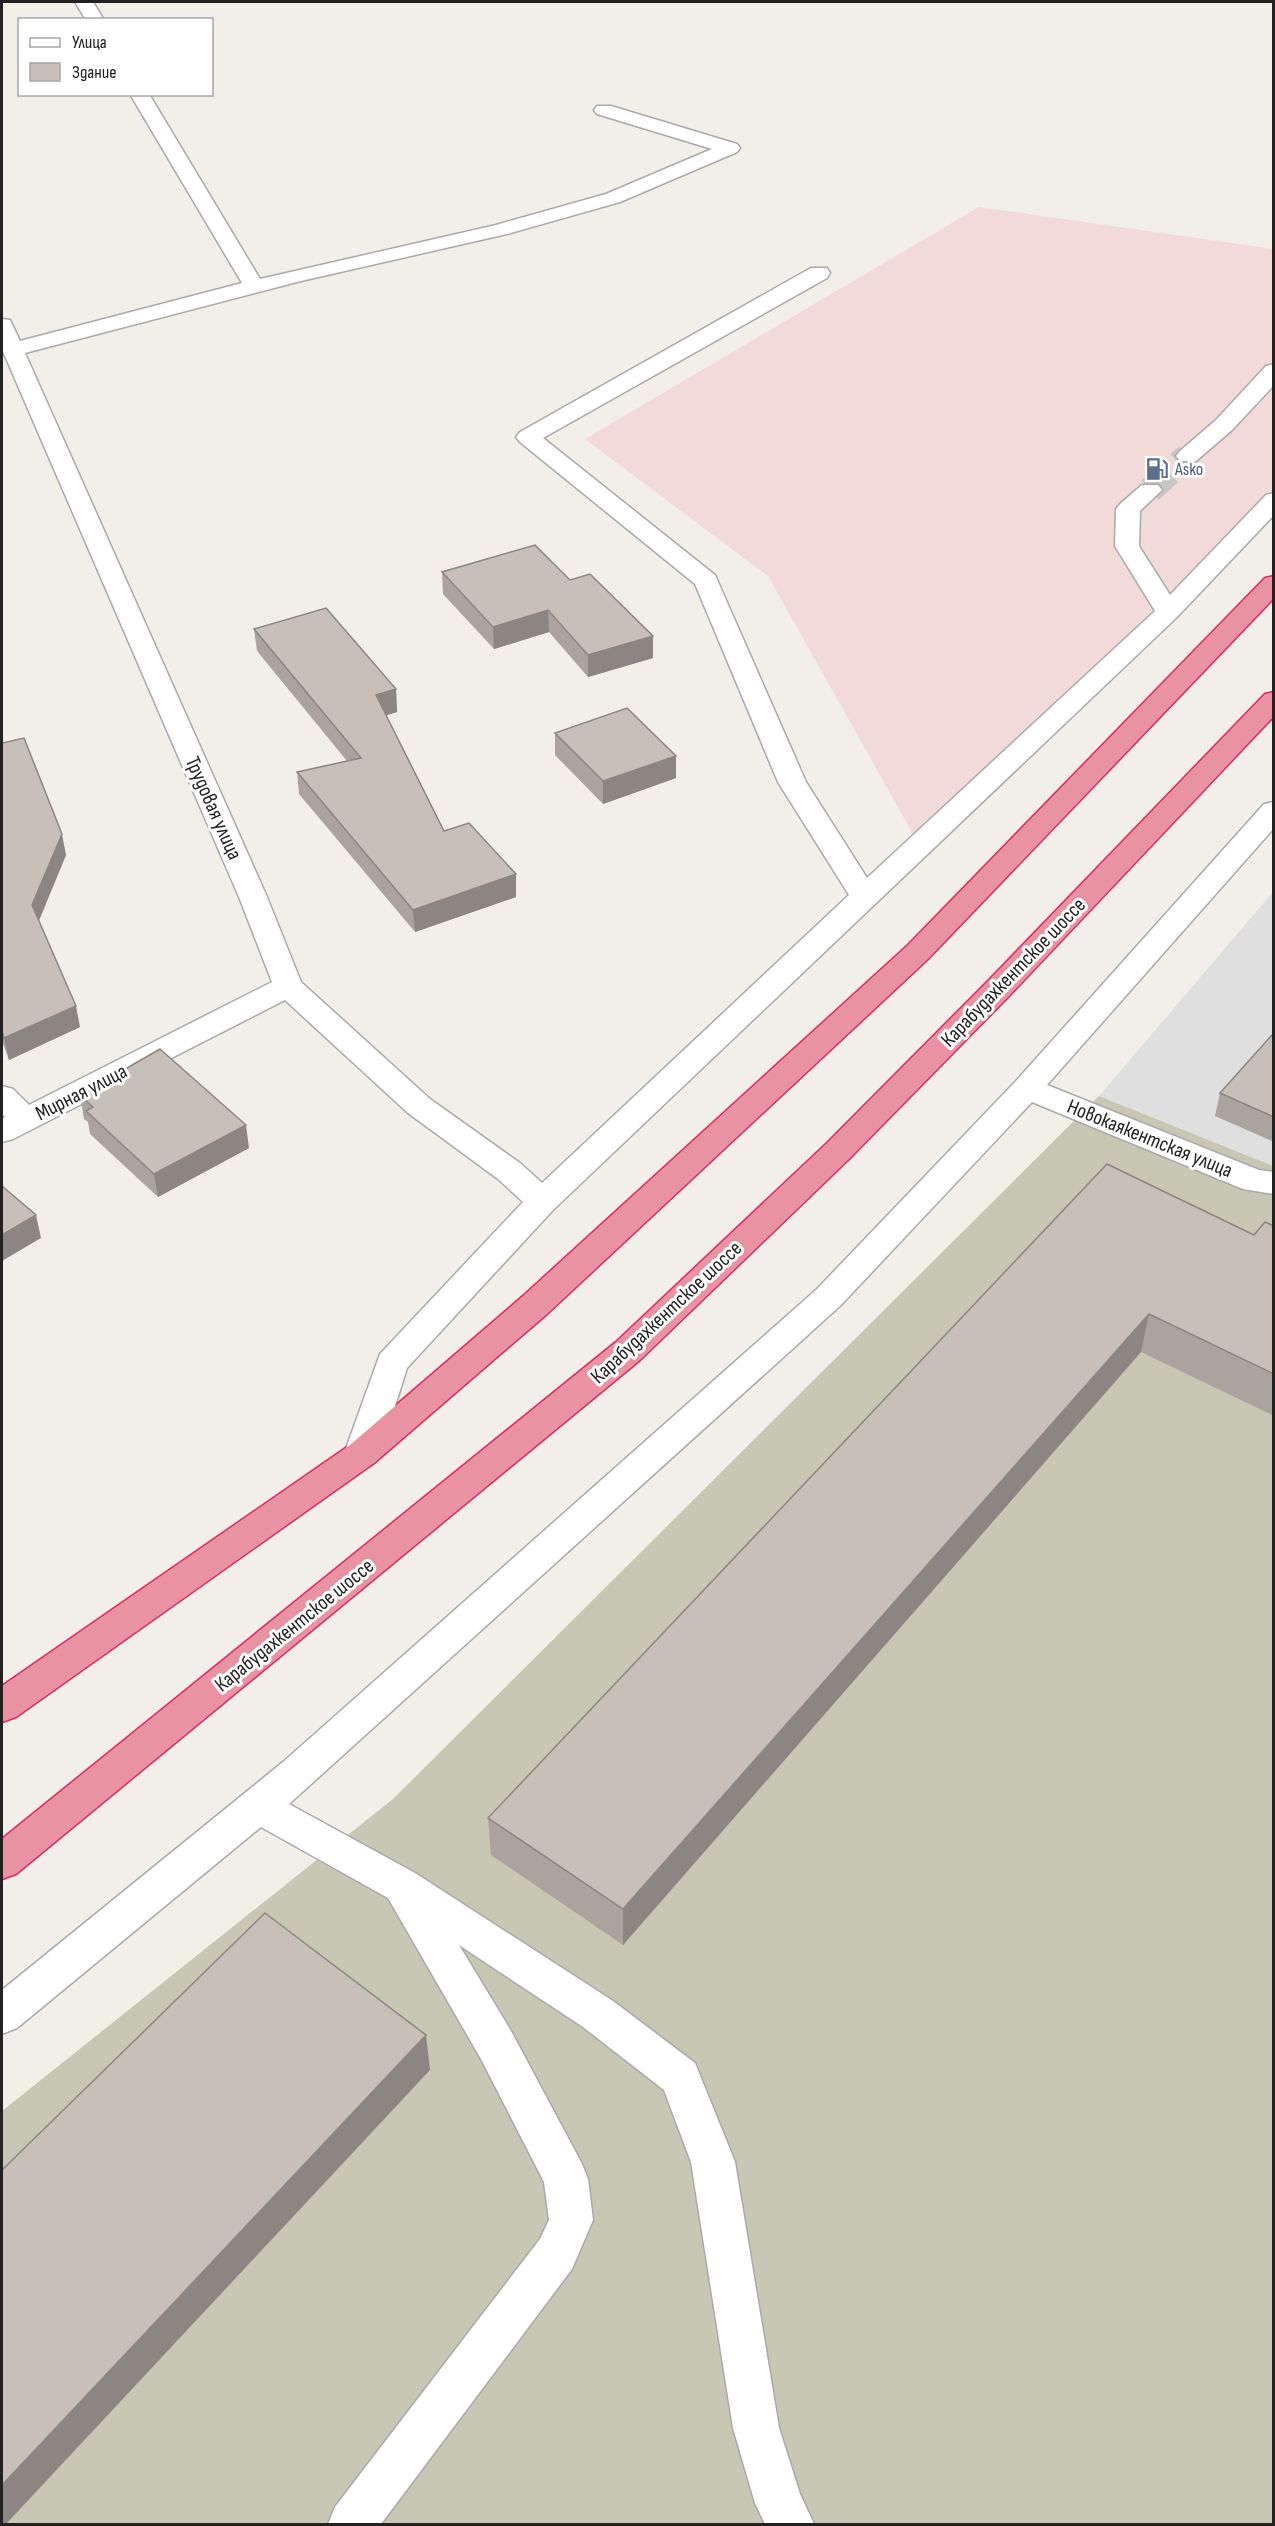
<svg xmlns="http://www.w3.org/2000/svg" width="1275" height="2526" viewBox="0 0 1275 2526" font-family="'Sofia Sans Condensed',sans-serif">
<rect width="100%" height="100%" fill="#f2efe9"/>
<path fill="#e0dfdf" d="M 1273,892 L 1273,1166 L 1099,1096 Z"/>
<path fill="#f2dad9" d="M 979,207 L 1273,249 L 1273,518 L 926,857 L 768,576 L 585,439 Z"/>
<path fill="#c7c7b4" d="M 1099,1096 L 1273,1166 L 1273,2524 L 2,2524 L 2,2111 L 393,1799 Z"/>
<g fill="none" stroke-linecap="round" stroke-linejoin="round">
<path stroke="#c8c6c1" stroke-width="26" stroke-dasharray="26 13" stroke-linecap="butt" d="M 1150,490 L 1188,456"/>
<g stroke="#a9a9a9" stroke-width="3">
<path id="minor" d="M 75,2 L 93,2 L 104,20 L 86,20 Z
M 130,94 L 149,94 L 260,279 L 496,225 L 606,194 L 712,149 L 597,114 L 594,110 L 597,106 L 611,106 L 737,144 L 740,148 L 737,152 L 620,202 L 507,234 L 301,281 L 25,353 L 267,897 L 301,982 L 430,1099 L 520,1163 L 542,1183 L 849,895 L 778,782 L 695,584 L 520,442 L 516,437 L 520,432 L 811,268 L 827,268 L 830,273 L 827,278 L 543,438 L 715,575 L 806,782 L 867,878 L 1155,611 L 1115,546 L 1116,509 L 1120,504 L 1142,485 L 1158,485 L 1162,490 L 1140,511 L 1139,546 L 1170,595 L 1266,495 L 1274,493 L 1274,515 L 1177,617 L 553,1210 L 407,1368 L 380,1454 L 374,1463 L 362,1467 L 350,1463 L 344,1454 L 380,1354 L 523,1202 L 498,1179 L 408,1113 L 285,1000 L 13,1139 L 2,1142 L 2,1119 L 5,1117 L 2,1114 L 2,1086 L 13,1089 L 29,1105 L 272,982 L 239,897 L 2,349 L 2,319 L 10,320 L 20,341 L 242,283 Z
M 1274,364 L 1274,385 L 1232,430 L 1196,461 L 1180,461 L 1176,456 L 1180,451 L 1216,420 L 1266,366 Z
M 1274,802 L 1274,828 L 1047,1085 L 1259,1170 L 1274,1172 L 1274,1194 L 1243,1189 L 1032,1102 L 841,1305 L 289,1804 L 415,1873 L 613,2001 L 695,2063 L 735,2162 L 779,2428 L 800,2494 L 814,2524 L 765,2524 L 755,2503 L 733,2428 L 691,2162 L 664,2090 L 583,2027 L 459,1945 L 511,2031 L 582,2164 L 588,2179 L 593,2220 L 572,2269 L 381,2524 L 328,2524 L 335,2507 L 540,2239 L 549,2220 L 544,2182 L 481,2059 L 388,1898 L 261,1827 L 17,2028 L 2,2034 L 2,1990 L 283,1762 L 817,1289 L 1016,1081 L 1264,804 Z"/>
</g>
<g stroke="#dc2a67" stroke-width="3">
<path id="highway" d="M 1274,576 L 1274,598 L 928,959 L 547,1314 L 374,1463 L 16,1717 L 2,1722 L 2,1686 L 350,1445 L 523,1296 L 908,945 L 1265,578 Z
M 1274,692 L 1274,716 L 1010,995 L 849,1159 L 640,1360 L 16,1874 L 2,1879 L 2,1839 L 616,1342 L 827,1143 L 988,981 L 1265,694 Z"/>
</g>
<use href="#minor" fill="#fff" fill-rule="evenodd"/>
<use href="#highway" fill="#e892a2" fill-rule="evenodd"/>
</g>
<path fill="#aba49e" d="M 442,572 L 570,580 L 653,636 L 653,658 L 588,677 L 549,632 L 494,649 L 443,594 Z
M 254,629 L 396,689 L 397,712 L 386,715 L 444,831 L 516,897 L 415,932 L 299,794 L 297,772 L 347,761 L 257,651 Z
M 555,733 L 676,756 L 676,778 L 603,804 L 555,755 Z
M 2,743 L 66,855 L 39,921 L 80,1027 L 9,1060 L 2,1041 Z
M 1274,1036 L 1274,1142 L 1215,1116 L 1220,1093 Z
M 80,1095 L 249,1148 L 158,1197 L 90,1134 L 88,1122 L 84,1119 Z
M 1107,1164 L 1254,1235 L 1274,1226 L 1274,1416 L 1141,1352 L 623,1945 L 491,1855 L 488,1818 Z"/>
<path fill="#8b8681" d="M 548,610 L 549,632 L 494,649 L 493,627 Z
M 653,636 L 653,658 L 588,677 L 588,655 Z
M 396,689 L 397,712 L 378,718 L 376,695 Z
M 676,756 L 676,778 L 603,804 L 603,781 Z
M 62,834 L 66,855 L 36,927 L 32,905 Z
M 516,874 L 516,897 L 415,932 L 413,910 Z
M 76,1006 L 80,1027 L 9,1060 L 4,1038 Z
M 246,1125 L 249,1148 L 158,1197 L 154,1174 Z
M 36,1215 L 41,1238 L 2,1261 L 2,1235 Z
M 1149,1314 L 1141,1352 L 623,1945 L 623,1909 Z
M 426,2035 L 430,2070 L 6,2524 L 2,2524 L 2,2485 Z"/>
<path fill="#c7bfb8" stroke="#8b8681" stroke-width="1.5" d="M 535,545 L 570,580 L 590,574 L 653,636 L 588,655 L 548,610 L 493,627 L 442,572 Z
M 326,608 L 396,689 L 376,695 L 444,831 L 469,823 L 516,874 L 413,910 L 297,772 L 361,758 L 254,629 Z
M 627,708 L 676,756 L 603,781 L 555,733 Z
M 24,738 L 62,834 L 32,905 L 76,1006 L 4,1038 L 2,1031 L 2,743 Z
M 1272,1035 L 1274,1036 L 1274,1117 L 1220,1093 Z
M 160,1049 L 246,1125 L 154,1174 L 86,1111 L 93,1107 L 80,1095 Z
M 1107,1164 L 1254,1235 L 1265,1222 L 1274,1226 L 1274,1374 L 1149,1314 L 623,1909 L 488,1818 Z
M 2,1186 L 36,1215 L 2,1235 Z
M 265,1913 L 426,2035 L 2,2485 L 2,2170 Z"/>
<defs>
<g id="fuel-bare" transform="scale(1.8)"><path d="M-5.5-6h7V0h2V4h1.3V-2.5L3-4.5l.8-.8L6-3V5H2.5V1h-1V6h-7ZM-4.2-4.7v3.2H.2V-4.7Z" fill="#5c6f8a" stroke="#fff" stroke-width="2.5" paint-order="stroke"/></g>
</defs>
<g fill-rule="evenodd">
<use href="#fuel-bare" x="1157" y="469"/>
</g>
<g text-anchor="middle" stroke-width="6" stroke-linejoin="round" paint-order="stroke">
<g font-size="18" fill="#4e5e75" stroke="#fff" text-anchor="start">
<text x="1175" y="475">Asko</text>
</g>
<g font-size="21" fill="#222" stroke="#fff">
<text transform="translate(214 808) rotate(66)" y="7">Трудовая улица</text>
<text transform="translate(1013 972) rotate(-46)" y="7">Карабудахкентское шоссе</text>
<text transform="translate(81 1092) rotate(-27)" y="7">Мирная улица</text>
<text transform="translate(1150 1138) rotate(22)" y="7">Новокаякентская улица</text>
<text transform="translate(666 1312) rotate(-43)" y="7">Карабудахкентское шоссе</text>
<text transform="translate(294 1625) rotate(-39)" y="7">Карабудахкентское шоссе</text>
</g>
</g>
<rect width="1275" height="2526" fill="none" stroke="#222222" stroke-width="6"/>
<rect x="18" y="18" width="195" height="78" fill="#ffffff" stroke="#a7a7a7" stroke-width="1.5"/>
<rect x="30" y="38" width="30" height="9" fill="#ffffff" stroke="#a7a7a7" stroke-width="1.5"/>
<text x="72" y="48" font-size="18" fill="#222222">Улица</text>
<rect x="30" y="63" width="30" height="18" fill="#c7bfb8" stroke="#a7a7a7" stroke-width="1.5"/>
<text x="72" y="78" font-size="18" fill="#222222">Здание</text>
</svg>
